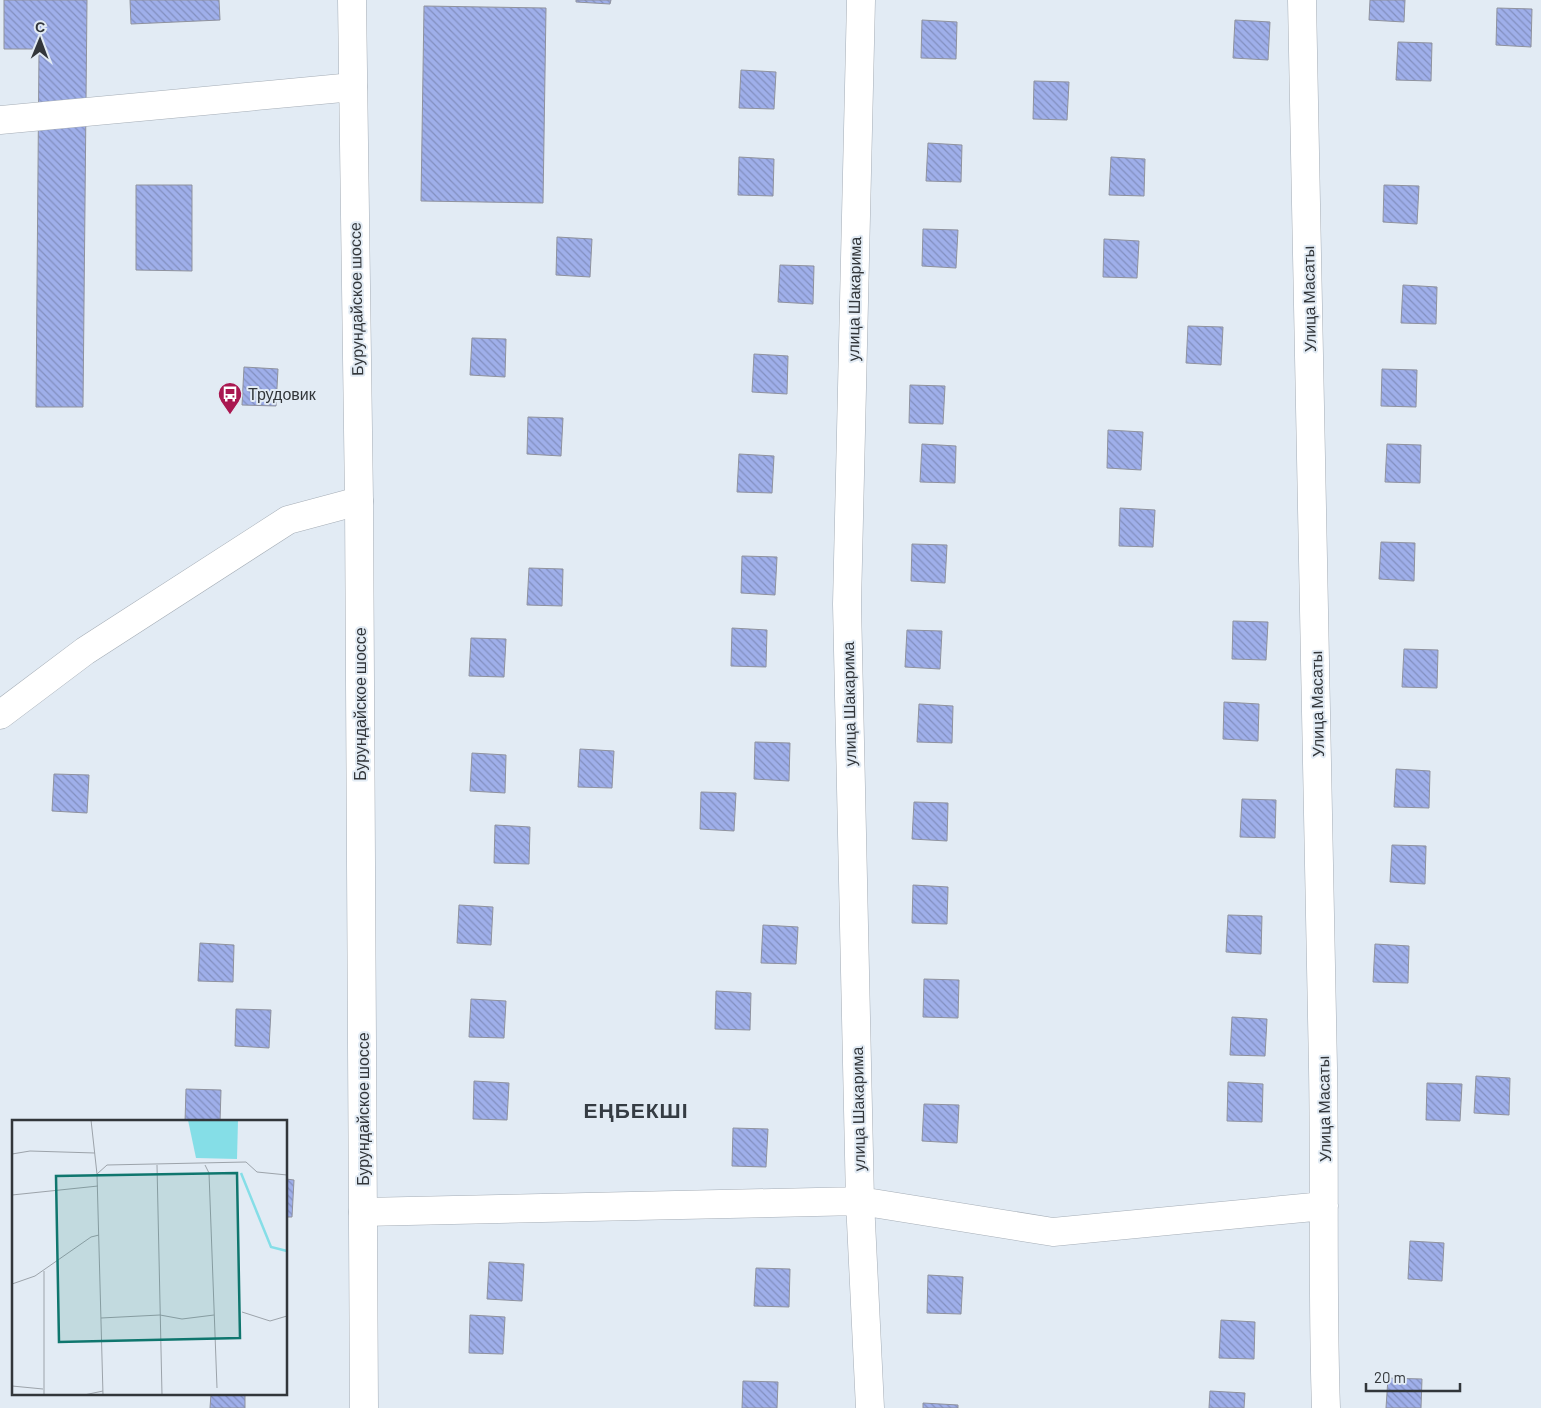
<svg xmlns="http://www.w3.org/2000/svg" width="1541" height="1408" viewBox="0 0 1541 1408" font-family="Barlow,sans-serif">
<defs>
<pattern id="building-back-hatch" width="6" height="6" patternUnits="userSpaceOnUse" patternTransform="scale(1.25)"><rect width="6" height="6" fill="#9fafea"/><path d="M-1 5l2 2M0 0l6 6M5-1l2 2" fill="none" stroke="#828fbf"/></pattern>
</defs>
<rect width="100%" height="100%" fill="#e2ebf4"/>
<path fill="url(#building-back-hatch)" stroke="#8f929d" d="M 4,0 L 87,0 L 83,407 L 36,407 L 39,49 L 4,49 Z
M 130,0 L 219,0 L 220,20 L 131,24 Z
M 576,0 L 611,0 L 610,4 L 576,2 Z
M 1370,0 L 1405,0 L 1404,22 L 1369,20 Z
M 424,6 L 546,8 L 543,203 L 421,201 Z
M 1497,8 L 1532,9 L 1531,47 L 1496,45 Z
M 922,20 L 957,22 L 956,59 L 921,58 Z
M 1235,20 L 1270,22 L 1268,60 L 1233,58 Z
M 1398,42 L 1432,43 L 1431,81 L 1396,80 Z
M 741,70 L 776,72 L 774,109 L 739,108 Z
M 1034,81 L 1069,82 L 1067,120 L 1033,119 Z
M 928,143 L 962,145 L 961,182 L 926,181 Z
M 739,157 L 774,159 L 773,196 L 738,195 Z
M 1111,157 L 1145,159 L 1144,196 L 1109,195 Z
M 136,185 L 192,185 L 192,271 L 136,270 Z
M 1384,185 L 1419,186 L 1417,224 L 1383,222 Z
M 923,229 L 958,230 L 956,268 L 922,266 Z
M 557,237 L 592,239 L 590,277 L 556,275 Z
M 1104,239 L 1139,241 L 1137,278 L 1103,277 Z
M 780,265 L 814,266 L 813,304 L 778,302 Z
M 1403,285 L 1437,287 L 1436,324 L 1401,323 Z
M 1188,326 L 1223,327 L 1221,365 L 1186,363 Z
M 472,338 L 506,339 L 505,377 L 470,375 Z
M 754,354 L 788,356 L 787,394 L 752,392 Z
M 244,367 L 278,369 L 276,406 L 242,405 Z
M 1382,369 L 1417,370 L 1416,407 L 1381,406 Z
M 910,385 L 945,386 L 943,424 L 909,423 Z
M 528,417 L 563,418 L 561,456 L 527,454 Z
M 1108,430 L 1143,432 L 1141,470 L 1107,468 Z
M 922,444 L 956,446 L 955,483 L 920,482 Z
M 1387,444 L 1421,445 L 1420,483 L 1385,482 Z
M 739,454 L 774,456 L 772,493 L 737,492 Z
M 1120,508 L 1155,510 L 1153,547 L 1119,546 Z
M 1381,542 L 1415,543 L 1414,581 L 1379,579 Z
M 912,544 L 947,545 L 945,583 L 911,581 Z
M 742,556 L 777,557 L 775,595 L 741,593 Z
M 529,568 L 563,569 L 562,606 L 527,605 Z
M 1233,621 L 1268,622 L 1266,660 L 1232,659 Z
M 732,628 L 767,630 L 766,667 L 731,666 Z
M 907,630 L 942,631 L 940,669 L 905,667 Z
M 471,638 L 506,639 L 504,677 L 469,676 Z
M 1404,649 L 1438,650 L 1437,688 L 1402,687 Z
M 1224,702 L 1259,704 L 1258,741 L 1223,739 Z
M 919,704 L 953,706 L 952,743 L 917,742 Z
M 755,742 L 790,743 L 789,781 L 754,779 Z
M 580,749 L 614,751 L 612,788 L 578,787 Z
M 472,753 L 506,755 L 505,793 L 470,791 Z
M 1396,769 L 1430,771 L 1429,808 L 1394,807 Z
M 54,774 L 89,775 L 87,813 L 52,811 Z
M 701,792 L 736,793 L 734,831 L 700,829 Z
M 1242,799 L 1276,800 L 1275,838 L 1240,837 Z
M 914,802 L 948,803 L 947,841 L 912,839 Z
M 495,825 L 530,827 L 529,864 L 494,863 Z
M 1392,845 L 1426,846 L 1425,884 L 1390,882 Z
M 913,885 L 948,887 L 947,924 L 912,923 Z
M 459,905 L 493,907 L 491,945 L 457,943 Z
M 1228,915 L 1262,916 L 1261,954 L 1226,952 Z
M 763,925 L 798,927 L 796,964 L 761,963 Z
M 200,943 L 234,945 L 233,982 L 198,981 Z
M 1375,944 L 1409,946 L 1408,983 L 1373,982 Z
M 924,979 L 959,980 L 958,1018 L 923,1017 Z
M 716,991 L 751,993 L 750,1030 L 715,1029 Z
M 471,999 L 506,1001 L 504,1038 L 469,1037 Z
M 236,1009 L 271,1010 L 269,1048 L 235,1046 Z
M 1232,1017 L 1267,1019 L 1265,1056 L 1230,1055 Z
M 1476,1076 L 1510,1078 L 1509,1115 L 1474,1113 Z
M 474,1081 L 509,1083 L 507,1120 L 473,1119 Z
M 1228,1082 L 1263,1084 L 1262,1122 L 1227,1121 Z
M 1427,1083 L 1462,1084 L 1460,1121 L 1426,1120 Z
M 186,1089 L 221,1090 L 220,1122 L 185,1122 Z
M 924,1104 L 959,1105 L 957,1143 L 922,1141 Z
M 733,1128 L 768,1129 L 766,1167 L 732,1166 Z
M 286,1179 L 294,1180 L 292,1217 L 286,1217 Z
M 1410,1241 L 1444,1243 L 1442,1281 L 1408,1279 Z
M 489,1262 L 524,1264 L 522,1301 L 487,1299 Z
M 756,1268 L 790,1269 L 789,1307 L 754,1306 Z
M 928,1275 L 963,1277 L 961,1314 L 927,1313 Z
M 470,1315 L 505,1317 L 503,1354 L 469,1353 Z
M 1221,1320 L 1255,1322 L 1254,1359 L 1219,1358 Z
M 1388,1378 L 1422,1379 L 1421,1408 L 1386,1408 Z
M 743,1381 L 778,1382 L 777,1408 L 742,1408 Z
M 1210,1391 L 1245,1393 L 1244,1408 L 1209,1408 Z
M 211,1394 L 245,1394 L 245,1408 L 210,1408 Z
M 923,1403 L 958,1405 L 958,1408 L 923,1408 Z"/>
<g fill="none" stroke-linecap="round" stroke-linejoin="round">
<g stroke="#a5adb6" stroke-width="29">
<path id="minor" d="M 861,0 L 847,604 L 860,1201 L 870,1408
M 1302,0 C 1311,356 1318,712 1323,1068 C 1325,1182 1322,1295 1326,1408
M 0,120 L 353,87
M 0,715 L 85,651 L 288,520 L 359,501
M 363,1212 L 860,1201 L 1053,1232 L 1324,1206"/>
</g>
<g stroke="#a5adb6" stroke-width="29">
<path id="major" d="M 352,0 L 359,501 L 364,1408"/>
</g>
<use href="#minor" stroke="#fff" stroke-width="28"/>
<use href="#major" stroke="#fff" stroke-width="28"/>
</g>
<defs>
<g id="bus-pin" transform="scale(1.25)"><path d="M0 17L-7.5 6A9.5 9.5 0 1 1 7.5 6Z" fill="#a91750" stroke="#e2ebf4"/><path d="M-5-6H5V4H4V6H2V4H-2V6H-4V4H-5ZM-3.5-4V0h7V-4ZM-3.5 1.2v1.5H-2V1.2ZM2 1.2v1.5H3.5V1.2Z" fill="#fff"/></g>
</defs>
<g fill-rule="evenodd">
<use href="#bus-pin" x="230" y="394"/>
</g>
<g text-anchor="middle" stroke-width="4" stroke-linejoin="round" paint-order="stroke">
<g font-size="16" fill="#32363a" stroke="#e2ebf4">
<text transform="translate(356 299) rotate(-91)" y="6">Бурундайское шоссе</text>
<text transform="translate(854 299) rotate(-89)" y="6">улица Шакарима</text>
<text transform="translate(1309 299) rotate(-91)" y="6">Улица Масаты</text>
<text transform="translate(360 704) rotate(-90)" y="6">Бурундайское шоссе</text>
<text transform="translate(849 704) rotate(-91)" y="6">улица Шакарима</text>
<text transform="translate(1317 704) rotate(-91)" y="6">Улица Масаты</text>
<text transform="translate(363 1109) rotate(-90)" y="6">Бурундайское шоссе</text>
<text transform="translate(858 1109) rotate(-91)" y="6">улица Шакарима</text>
<text transform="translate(1324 1109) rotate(-91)" y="6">Улица Масаты</text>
</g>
<g font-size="16" fill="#32363a" stroke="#e2ebf4" text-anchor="start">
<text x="248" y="400">Трудовик</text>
</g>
<g font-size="21" font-weight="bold" letter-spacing="1" fill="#353c43" stroke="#e2ebf4">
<text x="636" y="1118">ЕҢБЕКШІ</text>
</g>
</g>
<g transform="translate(12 1120)">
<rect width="275" height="275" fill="#e2ebf4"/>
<path d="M 176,0 L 226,0 L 225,39 L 184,38 Z" fill="#85dee7"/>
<path fill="none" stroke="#85dee7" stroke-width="2.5" d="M 229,53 L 259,127 L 275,131"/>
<path fill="none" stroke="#9ca3aa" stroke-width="1" d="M 79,0 L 85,54 L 91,275M 0,34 L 18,31 L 83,33M 145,45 L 150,275M 193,45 L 197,53 L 205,268M 85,54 L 95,45 L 234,42 L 245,52 L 275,55M 0,75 L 86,66M 0,164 L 23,156 L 79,117 L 87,115M 230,192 L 258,201 L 275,196M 89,198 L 148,195 L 170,199 L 202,195M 0,266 L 31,269M 32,275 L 32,151M 72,275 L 91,271"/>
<path fill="#0f766e" fill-opacity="0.15" stroke="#0f766e" stroke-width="2.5" d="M 225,53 L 228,218 L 47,222 L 44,56 Z"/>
<rect width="275" height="275" fill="none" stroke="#32363a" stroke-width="2.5"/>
</g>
<g transform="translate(40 40) rotate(1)" stroke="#e2ebf4" stroke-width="4" paint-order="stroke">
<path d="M0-4L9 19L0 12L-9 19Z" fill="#32363a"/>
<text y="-8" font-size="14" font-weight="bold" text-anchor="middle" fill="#32363a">С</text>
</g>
<path d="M1366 1383v8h94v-8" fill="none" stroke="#32363a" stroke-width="2.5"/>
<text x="1374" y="1383" font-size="15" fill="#32363a" stroke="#e2ebf4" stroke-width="4" paint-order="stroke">20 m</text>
</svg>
